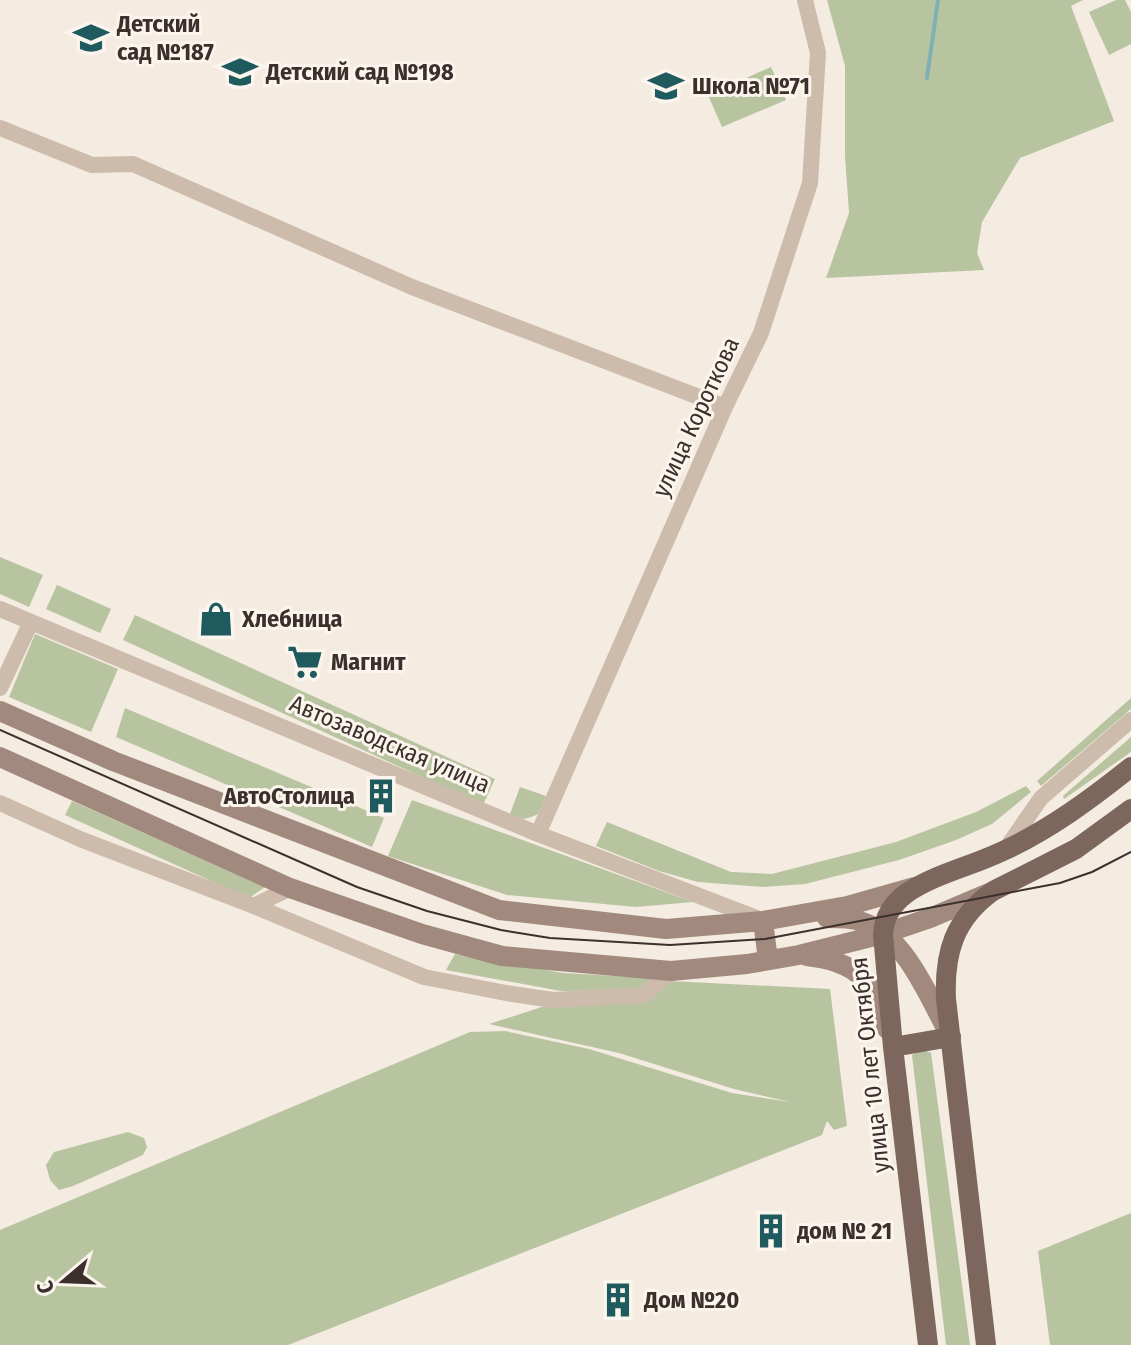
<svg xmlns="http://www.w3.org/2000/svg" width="1131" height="1345" viewBox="0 0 1131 1345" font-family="'Fira Sans Condensed',sans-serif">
<rect width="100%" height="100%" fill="#f4ebe1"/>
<path fill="#b8c4a0" d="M 827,0 L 1083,0 L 1071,6 L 1114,121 L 1020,158 L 982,222 L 977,253 L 984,270 L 826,278 L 849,213 L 845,156 L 845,66 Z
M 1116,0 L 1125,0 L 1131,12 L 1131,44 L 1109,55 L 1089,12 Z
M 771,67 L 786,100 L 722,127 L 708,95 Z
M 0,557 L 43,575 L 29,607 L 0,594 Z
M 57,585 L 111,609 L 100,633 L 46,609 Z
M 135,615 L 495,779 L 483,805 L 123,640 Z
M 35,634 L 118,669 L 91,732 L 9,697 Z
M 1131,698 L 1131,709 L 1041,786 L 1037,781 Z
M 125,708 L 384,818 L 372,847 L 116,737 Z
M 1131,737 L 1131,752 L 1064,799 L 1063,796 Z
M 1026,786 L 1031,792 L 992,824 L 956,840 L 899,860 L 805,884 L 763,887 L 698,882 L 659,871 L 596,846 L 607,822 L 731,872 L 772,874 L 896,842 L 976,812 Z
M 520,787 L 546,796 L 538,814 C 527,819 520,822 510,814 Z
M 412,800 L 693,902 L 636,907 L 507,895 L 388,856 Z
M 72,801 L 265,887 L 249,898 L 65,815 Z
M 455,954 L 563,973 L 652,978 L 639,990 L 561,991 L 446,970 Z
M 670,981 L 830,989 L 847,1126 L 834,1130 L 827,1121 L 822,1135 L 288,1345 L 0,1345 L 0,1230 L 470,1032 L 505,1031 L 589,1049 L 732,1093 L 790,1102 L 734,1089 L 619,1053 L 489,1024 L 548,1005 L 647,1001 Z
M 921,1049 L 931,1053 L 970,1345 L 946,1345 L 912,1055 Z
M 128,1132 L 144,1138 L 147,1147 L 143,1155 L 73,1186 L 59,1190 L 50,1180 L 46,1165 L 54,1152 Z
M 1131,1213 L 1131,1345 L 1050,1345 L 1038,1251 Z"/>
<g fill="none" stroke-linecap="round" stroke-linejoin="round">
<path stroke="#7fb0b2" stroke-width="4" d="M 927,78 L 938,0"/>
<path stroke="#cdbbac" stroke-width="16" d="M 0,128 L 92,165 L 133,164 L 412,287 L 725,407
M 0,609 L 538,834 L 762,920
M 0,688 L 31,622
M 0,803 L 80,839 L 254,906 L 290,888
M 538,834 L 725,407 L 761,333 L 810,183 L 818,53 L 805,0
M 1005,850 L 1041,798 L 1131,720
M 254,906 L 424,977 L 506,993 L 553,1000 L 644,995 L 671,971"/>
<path stroke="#a18a7d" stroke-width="20" d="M 0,711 L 113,761 L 499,910 L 666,929 L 763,921 L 847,906 L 914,887
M 0,757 L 290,888 L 422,934 L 502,956 L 671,971 L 747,964 L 799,955 L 883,934 L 930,918 L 989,893
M 827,918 C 840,918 853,918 865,923 C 908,940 929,999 951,1037
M 763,921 L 768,960
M 807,956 C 859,962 873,981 887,1029"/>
<path stroke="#7d675c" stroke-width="20" d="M 893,1047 L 951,1037
M 928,1345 L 893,1047 L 883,934 C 884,917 893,903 907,893 C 935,874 972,866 1003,851 C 1049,830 1091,799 1131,767
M 986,1345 L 946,999 C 944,953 954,919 993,891 L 1076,849 L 1131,809"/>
<path stroke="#3b302b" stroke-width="2" d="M 0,730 L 357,887 L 427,911 L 501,930 L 550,938 L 670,945 L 765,939 L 1060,883 L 1092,872 L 1131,852"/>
</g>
<defs>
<g id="school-bare" transform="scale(2.76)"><path d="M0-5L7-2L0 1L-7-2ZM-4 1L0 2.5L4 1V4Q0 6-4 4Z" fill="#1f5a5e" stroke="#fbf5ee" stroke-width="2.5" paint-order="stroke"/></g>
<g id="shop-bare" transform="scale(2.76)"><path d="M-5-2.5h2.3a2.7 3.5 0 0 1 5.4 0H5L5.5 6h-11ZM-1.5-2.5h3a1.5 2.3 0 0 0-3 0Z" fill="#1f5a5e" stroke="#fbf5ee" stroke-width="2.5" paint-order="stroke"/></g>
<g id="supermarket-bare" transform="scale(2.76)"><path d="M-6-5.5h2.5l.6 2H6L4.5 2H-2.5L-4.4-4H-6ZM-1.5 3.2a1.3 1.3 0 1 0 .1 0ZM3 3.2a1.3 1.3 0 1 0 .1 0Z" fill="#1f5a5e" stroke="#fbf5ee" stroke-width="2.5" paint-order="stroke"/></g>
<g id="building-bare" transform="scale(2.76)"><path d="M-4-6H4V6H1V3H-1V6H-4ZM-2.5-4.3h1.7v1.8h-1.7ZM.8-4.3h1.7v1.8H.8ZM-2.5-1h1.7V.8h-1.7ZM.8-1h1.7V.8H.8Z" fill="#1f5a5e" stroke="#fbf5ee" stroke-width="2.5" paint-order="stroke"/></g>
</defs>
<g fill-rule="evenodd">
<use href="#school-bare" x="91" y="38"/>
<use href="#school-bare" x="240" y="72"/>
<use href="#school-bare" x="666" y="86"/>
<use href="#shop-bare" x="216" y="619"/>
<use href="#supermarket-bare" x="305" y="662"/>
<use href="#building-bare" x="381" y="796"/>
<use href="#building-bare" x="771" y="1231"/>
<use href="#building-bare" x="618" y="1300"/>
</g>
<g text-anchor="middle" stroke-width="6" stroke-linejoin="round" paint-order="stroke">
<g font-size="24" font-weight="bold" fill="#3b302b" stroke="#fbf5ee" text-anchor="start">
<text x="117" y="32">Детский<tspan x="117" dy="28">сад №187</tspan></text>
<text x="266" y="80">Детский сад №198</text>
<text x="692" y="94">Школа №71</text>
<text x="242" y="627">Хлебница</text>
<text x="331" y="670">Магнит</text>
<text x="355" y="804" text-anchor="end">АвтоСтолица</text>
<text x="797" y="1239">дом № 21</text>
<text x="644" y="1308">Дом №20</text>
</g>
<g font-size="24" fill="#3b302b" stroke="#fbf5ee">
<text transform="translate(696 417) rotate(-65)" y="8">улица Короткова</text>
<text transform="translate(390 744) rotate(23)" y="8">Автозаводская улица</text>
<text transform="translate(870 1065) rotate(-96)" y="8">улица 10 лет Октября</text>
</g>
</g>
<g transform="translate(64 1281) rotate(251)" stroke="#fbf5ee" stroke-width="6" paint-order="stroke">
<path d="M0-6L14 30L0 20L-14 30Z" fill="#3b302b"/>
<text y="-12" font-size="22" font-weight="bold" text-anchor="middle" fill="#3b302b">С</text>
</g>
</svg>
